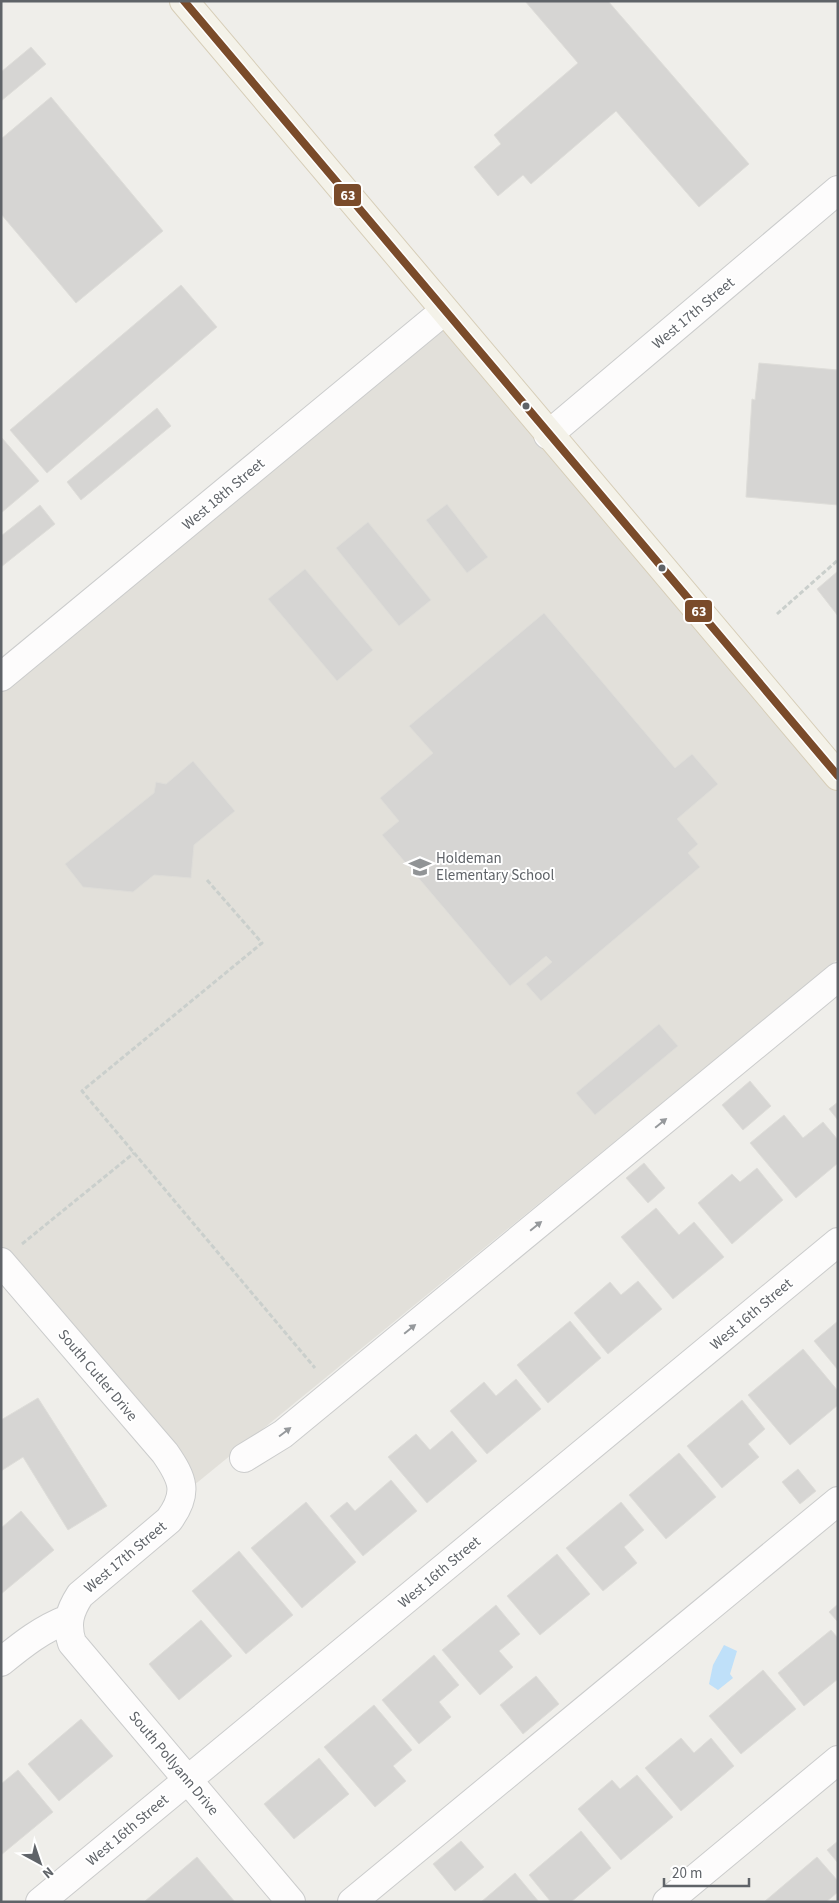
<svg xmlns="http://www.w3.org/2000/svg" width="839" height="1903" viewBox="0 0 839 1903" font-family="'Source Sans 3',sans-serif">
<rect width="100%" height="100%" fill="#efeeea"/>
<path fill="#e2e0da" d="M 444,311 L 838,776 L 838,959 L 182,1495 L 1,1262 L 1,677 Z"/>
<path fill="#bfe0f9" d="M 724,1645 L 737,1651 L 730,1674 L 733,1678 L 718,1690 L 709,1684 L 713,1665 Z"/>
<path fill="#d6d5d3" stroke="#deddd9" d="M 525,1 L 608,1 L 749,164 L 699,207 L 616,111 L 531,184 L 523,175 L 498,196 L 474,167 L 501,144 L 494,135 L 578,63 Z
M 31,47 L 46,64 L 1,101 L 1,72 Z
M 51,97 L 163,231 L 76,303 L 1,214 L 1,139 Z
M 181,285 L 217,327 L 47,473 L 10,430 Z
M 759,363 L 838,370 L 838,505 L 746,497 L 752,399 L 755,400 Z
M 157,408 L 171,426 L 81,500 L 67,482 Z
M 2,438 L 39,481 L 1,513 L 1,439 Z
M 447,504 L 488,557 L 467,573 L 426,520 Z
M 40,505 L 55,524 L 1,567 L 1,536 Z
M 368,522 L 431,600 L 399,626 L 336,548 Z
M 305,569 L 373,650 L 337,681 L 268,599 Z
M 838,571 L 838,616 L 817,589 Z
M 544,613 L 675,768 L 692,754 L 718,784 L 677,819 L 698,844 L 688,853 L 700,867 L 541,1001 L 526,984 L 552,962 L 546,956 L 510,986 L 382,835 L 399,821 L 380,798 L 433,753 L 409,726 Z
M 193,761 L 235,811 L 194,845 L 191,878 L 154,875 L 133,892 L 83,887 L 65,864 L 154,793 L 156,782 L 166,784 Z
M 659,1024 L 678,1046 L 595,1115 L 576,1093 Z
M 750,1081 L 771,1106 L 743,1130 L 722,1105 Z
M 838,1102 L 838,1120 L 829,1109 Z
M 784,1115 L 803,1138 L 823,1122 L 838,1140 L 838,1163 L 796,1198 L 750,1143 Z
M 644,1163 L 665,1188 L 648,1203 L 626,1178 Z
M 757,1168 L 783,1200 L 732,1244 L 698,1203 L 732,1174 L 740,1182 Z
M 656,1208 L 679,1235 L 694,1222 L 724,1257 L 673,1299 L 621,1237 Z
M 638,1281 L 662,1309 L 608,1354 L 574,1313 L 610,1282 L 621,1295 Z
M 570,1321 L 601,1358 L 548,1403 L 517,1365 Z
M 838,1321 L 838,1370 L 814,1341 Z
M 803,1349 L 838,1391 L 838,1405 L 790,1445 L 748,1395 Z
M 516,1379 L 541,1409 L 487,1454 L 450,1411 L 484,1382 L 496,1396 Z
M 38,1398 L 107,1506 L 68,1530 L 23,1457 L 1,1471 L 1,1420 Z
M 742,1400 L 765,1429 L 748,1444 L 759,1457 L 722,1488 L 687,1446 Z
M 452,1431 L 477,1461 L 427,1503 L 388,1457 L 416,1434 L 430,1450 Z
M 679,1453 L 716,1497 L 666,1539 L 629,1495 Z
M 798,1469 L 816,1491 L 800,1504 L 782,1482 Z
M 391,1480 L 417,1511 L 363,1556 L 330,1516 L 347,1502 L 355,1511 Z
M 306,1502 L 356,1562 L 302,1608 L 251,1548 Z
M 621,1502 L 644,1530 L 624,1547 L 637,1563 L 603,1591 L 566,1548 Z
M 21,1511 L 54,1550 L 1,1594 L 1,1528 Z
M 239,1551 L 293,1615 L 246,1654 L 192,1591 Z
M 557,1554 L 590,1594 L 540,1635 L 507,1596 Z
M 838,1604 L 838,1622 L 829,1612 Z
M 496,1605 L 520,1634 L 499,1651 L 513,1667 L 480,1695 L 442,1650 Z
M 201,1620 L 232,1656 L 179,1700 L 149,1664 Z
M 831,1630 L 838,1638 L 838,1679 L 804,1706 L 778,1673 Z
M 434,1655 L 459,1685 L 439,1702 L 451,1717 L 419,1744 L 382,1700 Z
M 763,1670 L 796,1709 L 741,1754 L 709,1716 Z
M 536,1676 L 559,1704 L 523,1734 L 500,1705 Z
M 374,1705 L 412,1750 L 393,1766 L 406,1781 L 375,1807 L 324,1747 Z
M 81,1719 L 113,1756 L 59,1801 L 28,1764 Z
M 681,1738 L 694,1753 L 711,1738 L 734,1766 L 681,1811 L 645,1768 Z
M 319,1758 L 349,1794 L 294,1839 L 264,1804 Z
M 18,1770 L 53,1812 L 1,1855 L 1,1784 Z
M 637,1775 L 673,1817 L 621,1860 L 578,1809 L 612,1780 L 620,1789 Z
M 581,1831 L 611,1868 L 571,1902 L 551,1902 L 529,1875 Z
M 461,1841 L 484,1867 L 455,1891 L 433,1864 Z
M 838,1841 L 838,1863 L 827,1850 Z
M 197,1857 L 235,1902 L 144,1902 Z
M 817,1857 L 838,1881 L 838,1892 L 826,1902 L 764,1902 Z
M 515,1873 L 539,1902 L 481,1902 Z"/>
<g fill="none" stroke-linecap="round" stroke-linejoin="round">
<g stroke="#cbcccc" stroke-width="30">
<path id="minor" d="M 548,435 L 838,190
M 1,677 L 444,311
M 1,1262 L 165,1453 C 183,1479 189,1493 169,1520 L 80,1595 C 69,1612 66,1624 72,1643 L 291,1902
M 244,1458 L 283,1434 L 838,977
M 1,1662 C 23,1644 42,1629 68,1619
M 40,1902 L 838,1242
M 352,1902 L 838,1501
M 667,1902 L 838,1760"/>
</g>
<g stroke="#d7ceb8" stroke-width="30">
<path id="major" d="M 184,1 L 838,776"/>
</g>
<path stroke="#cacfcc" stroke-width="3" stroke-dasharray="5 2.5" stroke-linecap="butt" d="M 777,614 L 838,560
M 207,880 L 262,943 L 82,1091 L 315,1368
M 22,1244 L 134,1153"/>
<use href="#minor" stroke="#fdfcfc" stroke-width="28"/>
<use href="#major" stroke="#f4f2e9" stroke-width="28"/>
<g stroke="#fff" stroke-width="11">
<path id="bus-1" d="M 184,1 L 838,776"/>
</g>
<use href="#bus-1" stroke="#7a4b2a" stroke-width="8"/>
</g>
<defs><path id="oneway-solid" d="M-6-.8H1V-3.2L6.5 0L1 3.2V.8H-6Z" transform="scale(1.25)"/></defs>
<g fill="#96999c">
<use href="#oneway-solid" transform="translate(661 1123) rotate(-39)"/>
<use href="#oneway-solid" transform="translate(536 1226) rotate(-39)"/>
<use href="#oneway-solid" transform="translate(410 1329) rotate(-39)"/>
<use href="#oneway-solid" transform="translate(285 1432) rotate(-37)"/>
</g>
<defs>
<g id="school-bare" transform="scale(1.725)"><path d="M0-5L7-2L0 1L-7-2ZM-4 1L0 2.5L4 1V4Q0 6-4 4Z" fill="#919496" stroke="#fff" stroke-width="2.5" paint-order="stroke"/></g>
</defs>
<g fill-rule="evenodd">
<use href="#school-bare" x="420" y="867"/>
</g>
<g fill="#5f6368" stroke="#fff" stroke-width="2">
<circle cx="526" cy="406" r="4.5"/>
<circle cx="662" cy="568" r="4.5"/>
</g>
<g text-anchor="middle" stroke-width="4" stroke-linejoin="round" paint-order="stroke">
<g font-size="15" fill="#5f6368" stroke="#fff">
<text transform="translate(693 313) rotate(-40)" y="5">West 17th Street</text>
<text transform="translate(223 494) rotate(-40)" y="5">West 18th Street</text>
<text transform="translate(751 1314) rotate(-40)" y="5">West 16th Street</text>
<text transform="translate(98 1375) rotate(50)" y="5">South Cutler Drive</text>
<text transform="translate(125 1557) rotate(-40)" y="5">West 17th Street</text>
<text transform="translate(439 1572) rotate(-40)" y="5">West 16th Street</text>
<text transform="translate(174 1763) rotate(50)" y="5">South Pollyann Drive</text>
<text transform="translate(127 1830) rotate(-40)" y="5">West 16th Street</text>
</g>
<g font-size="15" fill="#5f6368" stroke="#fff" text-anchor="start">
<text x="436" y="863">Holdeman<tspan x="436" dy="17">Elementary School</tspan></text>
</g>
</g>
<g stroke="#fff" stroke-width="2">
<rect x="333" y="183" width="29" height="24" rx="5" fill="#7a4b2a"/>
<rect x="684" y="599" width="29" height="24" rx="5" fill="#7a4b2a"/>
</g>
<g font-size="14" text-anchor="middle" font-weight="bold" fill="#fff">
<text x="348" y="200">63</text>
<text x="699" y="616">63</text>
</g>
<rect width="839" height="1903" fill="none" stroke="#5f6368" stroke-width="5"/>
<g transform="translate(40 1863) rotate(140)" stroke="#ffffff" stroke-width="4" paint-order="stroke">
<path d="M0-4L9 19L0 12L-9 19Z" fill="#5f6368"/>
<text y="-8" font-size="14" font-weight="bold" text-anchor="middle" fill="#5f6368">N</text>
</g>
<path d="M664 1878v8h85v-8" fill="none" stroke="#5f6368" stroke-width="2.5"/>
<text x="672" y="1878" font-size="15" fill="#5f6368" stroke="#ffffff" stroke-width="4" paint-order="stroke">20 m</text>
</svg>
